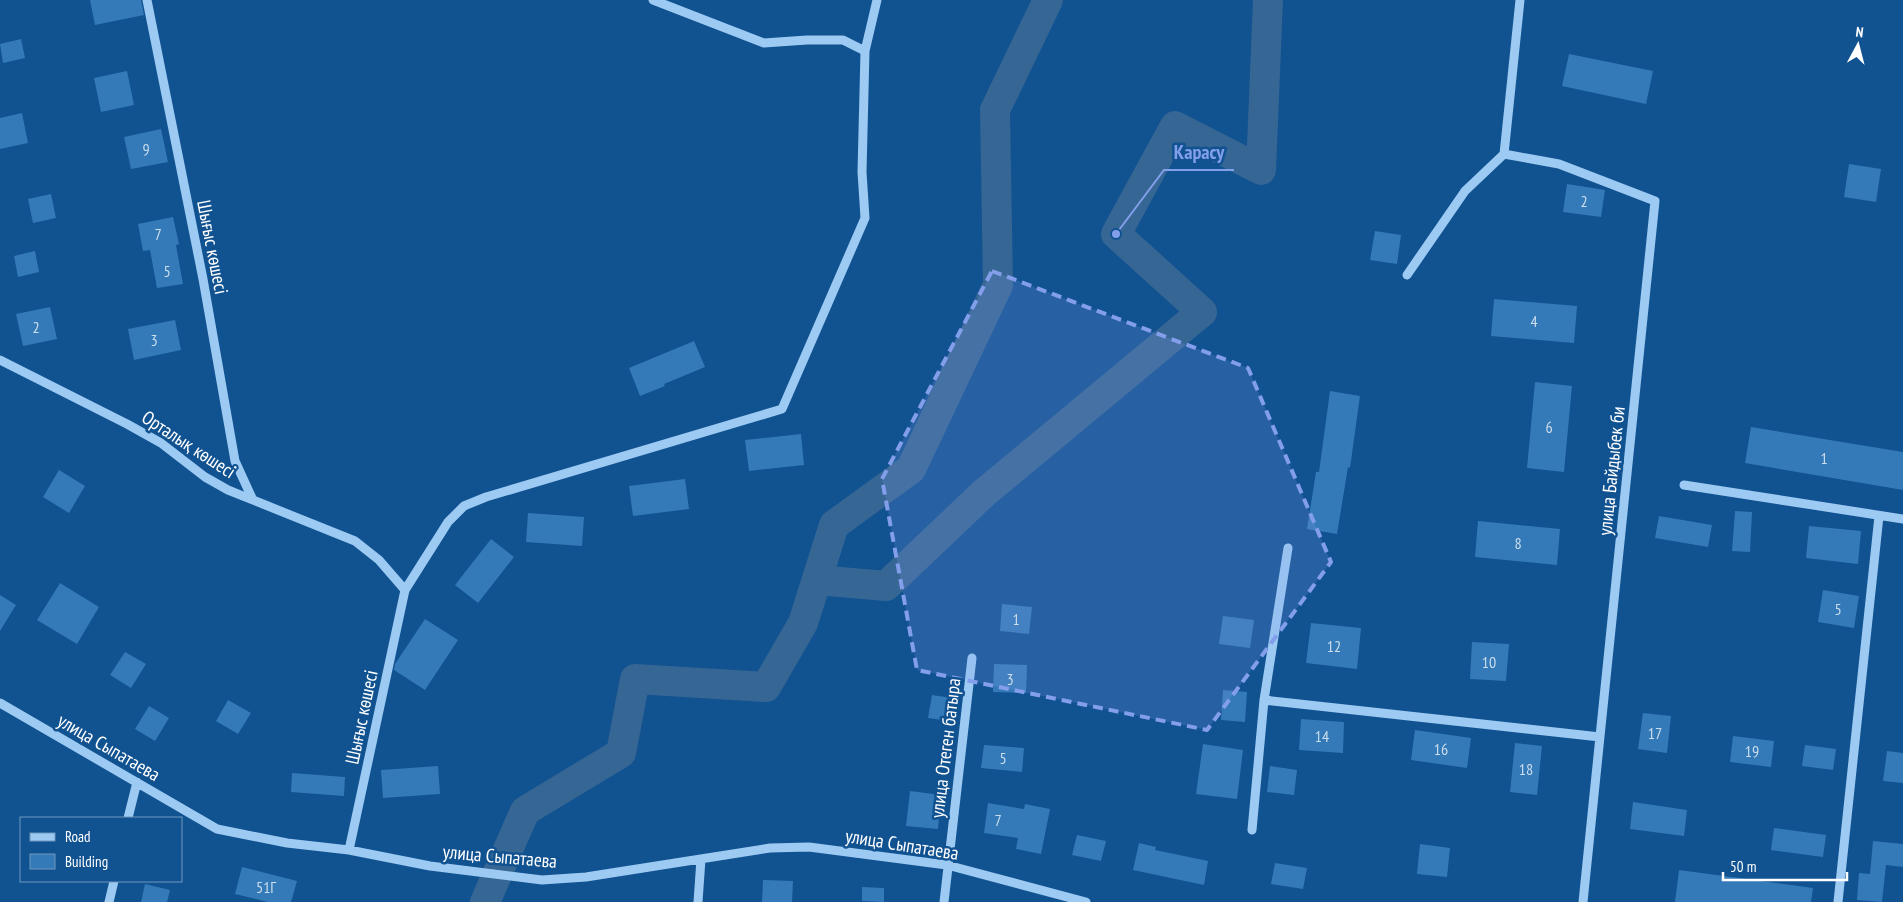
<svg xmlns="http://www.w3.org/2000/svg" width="1903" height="902" viewBox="0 0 1903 902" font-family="'PT Sans Narrow',sans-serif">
<rect width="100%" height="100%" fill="#115291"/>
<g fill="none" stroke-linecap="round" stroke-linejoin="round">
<path stroke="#366694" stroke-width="30" d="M 817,580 L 886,586 L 984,493 L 1202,312 L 1116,234 L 1175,126 L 1261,170 L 1268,0
M 485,902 L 525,811 L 621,753 L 635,679 L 766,687 L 803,623 L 834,525 L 911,469 L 998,285 L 995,110 L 1048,0"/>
</g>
<path fill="#347ab8" d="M 90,0 L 141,0 L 144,15 L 95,25 Z
M 21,39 L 25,58 L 3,63 L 0,44 Z
M 1569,54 L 1653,71 L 1646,104 L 1562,86 Z
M 127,71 L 134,105 L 101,112 L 94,78 Z
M 22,113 L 28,143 L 0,149 L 0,118 Z
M 161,129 L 168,162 L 131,169 L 124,137 Z
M 1849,164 L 1881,169 L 1876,202 L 1844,197 Z
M 1567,184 L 1605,190 L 1601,217 L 1563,212 Z
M 51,194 L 56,218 L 33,223 L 28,199 Z
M 173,217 L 179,244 L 176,245 L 183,284 L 157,288 L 150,250 L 143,251 L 138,224 Z
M 1375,231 L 1401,235 L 1397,264 L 1370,260 Z
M 35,251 L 39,272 L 18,277 L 14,256 Z
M 1494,299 L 1577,306 L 1574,343 L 1491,336 Z
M 50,307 L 57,339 L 23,346 L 16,314 Z
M 175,320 L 181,350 L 134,360 L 128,329 Z
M 694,341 L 705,367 L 664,384 L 665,386 L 640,396 L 629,368 Z
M 1535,382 L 1572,386 L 1564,472 L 1527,468 Z
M 1330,391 L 1360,396 L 1350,468 L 1348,467 L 1337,534 L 1307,529 L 1316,472 L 1319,472 Z
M 1751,427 L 1903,452 L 1903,490 L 1745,463 Z
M 801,434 L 804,465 L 749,471 L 745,440 Z
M 59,470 L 85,486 L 69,513 L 43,497 Z
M 685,479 L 689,509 L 633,516 L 629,486 Z
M 1735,511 L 1752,512 L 1750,552 L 1732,551 Z
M 528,513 L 584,517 L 582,546 L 526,542 Z
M 1659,516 L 1712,525 L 1708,547 L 1655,538 Z
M 1478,521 L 1560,529 L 1557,565 L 1475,557 Z
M 1809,526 L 1861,531 L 1858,564 L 1806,558 Z
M 491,539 L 514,557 L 478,603 L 455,585 Z
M 60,583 L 99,607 L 77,644 L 37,620 Z
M 1823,590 L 1859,596 L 1854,628 L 1818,622 Z
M 0,595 L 16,605 L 0,631 Z
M 1002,604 L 1032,607 L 1029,634 L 1000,631 Z
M 1223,616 L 1254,620 L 1250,648 L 1219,644 Z
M 425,619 L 458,640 L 425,690 L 394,670 L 395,664 Z
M 1311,623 L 1361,628 L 1357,669 L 1306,663 Z
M 1472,642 L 1509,644 L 1506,681 L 1470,679 Z
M 125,652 L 146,664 L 131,688 L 110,675 Z
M 994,664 L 1027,665 L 1026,693 L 993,692 Z
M 1223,690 L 1247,692 L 1245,722 L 1221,720 Z
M 932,695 L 952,698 L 948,721 L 928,718 Z
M 228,700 L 251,713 L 238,734 L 216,721 Z
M 149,706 L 169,718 L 155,741 L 135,729 Z
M 1643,713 L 1671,716 L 1667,753 L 1638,749 Z
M 1301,719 L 1344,722 L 1343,753 L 1299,750 Z
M 1415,730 L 1471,738 L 1467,768 L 1411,760 Z
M 1733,736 L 1774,741 L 1771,767 L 1730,762 Z
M 1515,743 L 1542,746 L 1537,795 L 1510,792 Z
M 1203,744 L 1243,750 L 1237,799 L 1196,794 Z
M 984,745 L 1024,748 L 1022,772 L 981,768 Z
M 1805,745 L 1836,749 L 1833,770 L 1802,766 Z
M 1887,751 L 1903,753 L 1903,783 L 1883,781 Z
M 438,766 L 440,794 L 383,798 L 381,770 Z
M 1270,766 L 1297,770 L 1294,795 L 1267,792 Z
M 292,773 L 345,777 L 344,796 L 291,792 Z
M 910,791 L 941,795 L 938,829 L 906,826 Z
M 1633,802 L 1687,810 L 1684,836 L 1630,829 Z
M 988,803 L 1024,809 L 1025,804 L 1050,809 L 1041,854 L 1016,849 L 1018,838 L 984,833 Z
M 1774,828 L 1826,835 L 1823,857 L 1771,850 Z
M 1077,835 L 1106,841 L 1101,861 L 1072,855 Z
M 1873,841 L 1903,844 L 1903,867 L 1886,865 L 1882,902 L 1857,900 L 1859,873 L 1870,874 Z
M 1139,843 L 1156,847 L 1155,850 L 1208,861 L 1204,885 L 1133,870 Z
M 1420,844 L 1450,848 L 1447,877 L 1417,874 Z
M 1275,863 L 1307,868 L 1303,889 L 1271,884 Z
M 242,867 L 297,881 L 291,902 L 268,902 L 235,894 Z
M 1679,870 L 1813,888 L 1811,902 L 1675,902 Z
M 763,880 L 793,881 L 792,902 L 762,902 Z
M 145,884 L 170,890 L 167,902 L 141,902 Z
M 862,887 L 884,888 L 884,902 L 862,901 Z"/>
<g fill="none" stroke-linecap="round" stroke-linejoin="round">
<path stroke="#9ccaf3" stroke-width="9" d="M 147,0 L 203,279 L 235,461 L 252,498
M 653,0 L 764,43 L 807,40 L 843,40 L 865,51
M 1504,154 L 1559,164 L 1655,201 L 1583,902
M 1407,275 L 1465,191 L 1504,154 L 1520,0
M 0,360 L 127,424 L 161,443 L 205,477 L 228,490 L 355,541 L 379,560 L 405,590
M 1684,485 L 1903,519
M 1264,700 L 1600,737
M 0,703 L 217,829 L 287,843 L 349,850 L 430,866 L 542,880 L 586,877 L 770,848 L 809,847 L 947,865 L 1086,902
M 128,818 L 137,782
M 1252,830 L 1264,700 L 1288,548
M 349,850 L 405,590 L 448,522 L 464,506 L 486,497 L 782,409 L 865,218 L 862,172 L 865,51 L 877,0
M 109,902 L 114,881
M 698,902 L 701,859
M 944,902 L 972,658
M 1838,902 L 1879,516"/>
</g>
<path fill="#839eea" fill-opacity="0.2" stroke="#839eea" stroke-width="4" stroke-dasharray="10 6" stroke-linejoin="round" d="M 992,271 L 1248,368 L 1331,562 L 1207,730 L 917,670 L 882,479 Z"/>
<g text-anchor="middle" stroke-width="5" stroke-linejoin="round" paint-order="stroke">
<g font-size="16" fill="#ccdeed">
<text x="146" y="155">9</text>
<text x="1584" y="207">2</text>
<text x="158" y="240">7</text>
<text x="167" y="277">5</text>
<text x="1534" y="327">4</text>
<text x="36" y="333">2</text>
<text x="154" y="346">3</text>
<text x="1549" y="433">6</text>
<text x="1824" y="464">1</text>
<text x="1518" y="549">8</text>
<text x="1838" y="615">5</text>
<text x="1016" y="625">1</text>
<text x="1334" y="652">12</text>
<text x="1489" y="668">10</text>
<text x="1010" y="685">3</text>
<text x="1655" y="739">17</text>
<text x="1322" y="742">14</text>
<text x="1441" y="755">16</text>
<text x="1752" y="757">19</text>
<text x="1003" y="764">5</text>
<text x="1526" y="775">18</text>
<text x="998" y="826">7</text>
<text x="266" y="893">51Г</text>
</g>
<g font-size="19" fill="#fff" stroke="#115291">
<text transform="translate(213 247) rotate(79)" y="7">Шығыс көшесі</text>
<text transform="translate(189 444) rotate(33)" y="7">Орталық көшесі</text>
<text transform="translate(1611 471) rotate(-84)" y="7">улица Байдыбек би</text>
<text transform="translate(361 717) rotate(-78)" y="7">Шығыс көшесі</text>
<text transform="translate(109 747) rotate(30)" y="7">улица Сыпатаева</text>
<text transform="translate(945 748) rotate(-83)" y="7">улица Отеген батыра</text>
<text transform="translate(902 844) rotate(9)" y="7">улица Сыпатаева</text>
<text transform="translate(500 856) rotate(5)" y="7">улица Сыпатаева</text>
</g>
</g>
<path fill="none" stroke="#839eea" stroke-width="2" d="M1116 234L1164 170H1234"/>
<circle fill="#839eea" stroke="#115291" stroke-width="2" cx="1116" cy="234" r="5"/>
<g font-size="20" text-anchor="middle" font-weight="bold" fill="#839eea" stroke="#115291" stroke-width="5" stroke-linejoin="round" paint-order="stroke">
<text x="1199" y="159">Карасу</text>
</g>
<rect x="20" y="817" width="162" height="65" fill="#115291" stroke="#7097bd"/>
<rect x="30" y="833" width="25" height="8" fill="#9ccaf3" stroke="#7097bd"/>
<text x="65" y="842" font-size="15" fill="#ffffff">Road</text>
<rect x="30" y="854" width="25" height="15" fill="#347ab8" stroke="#7097bd"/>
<text x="65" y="867" font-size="15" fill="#ffffff">Building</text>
<g transform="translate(1858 45) rotate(7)" stroke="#115291" stroke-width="4" paint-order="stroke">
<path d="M0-4L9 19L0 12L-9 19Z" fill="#ffffff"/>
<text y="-8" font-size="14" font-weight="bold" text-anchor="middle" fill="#ffffff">N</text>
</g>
<path d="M1723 872v8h124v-8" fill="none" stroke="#ffffff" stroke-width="2.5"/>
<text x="1730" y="872" font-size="15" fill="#ffffff" stroke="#115291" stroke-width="4" paint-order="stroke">50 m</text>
</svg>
